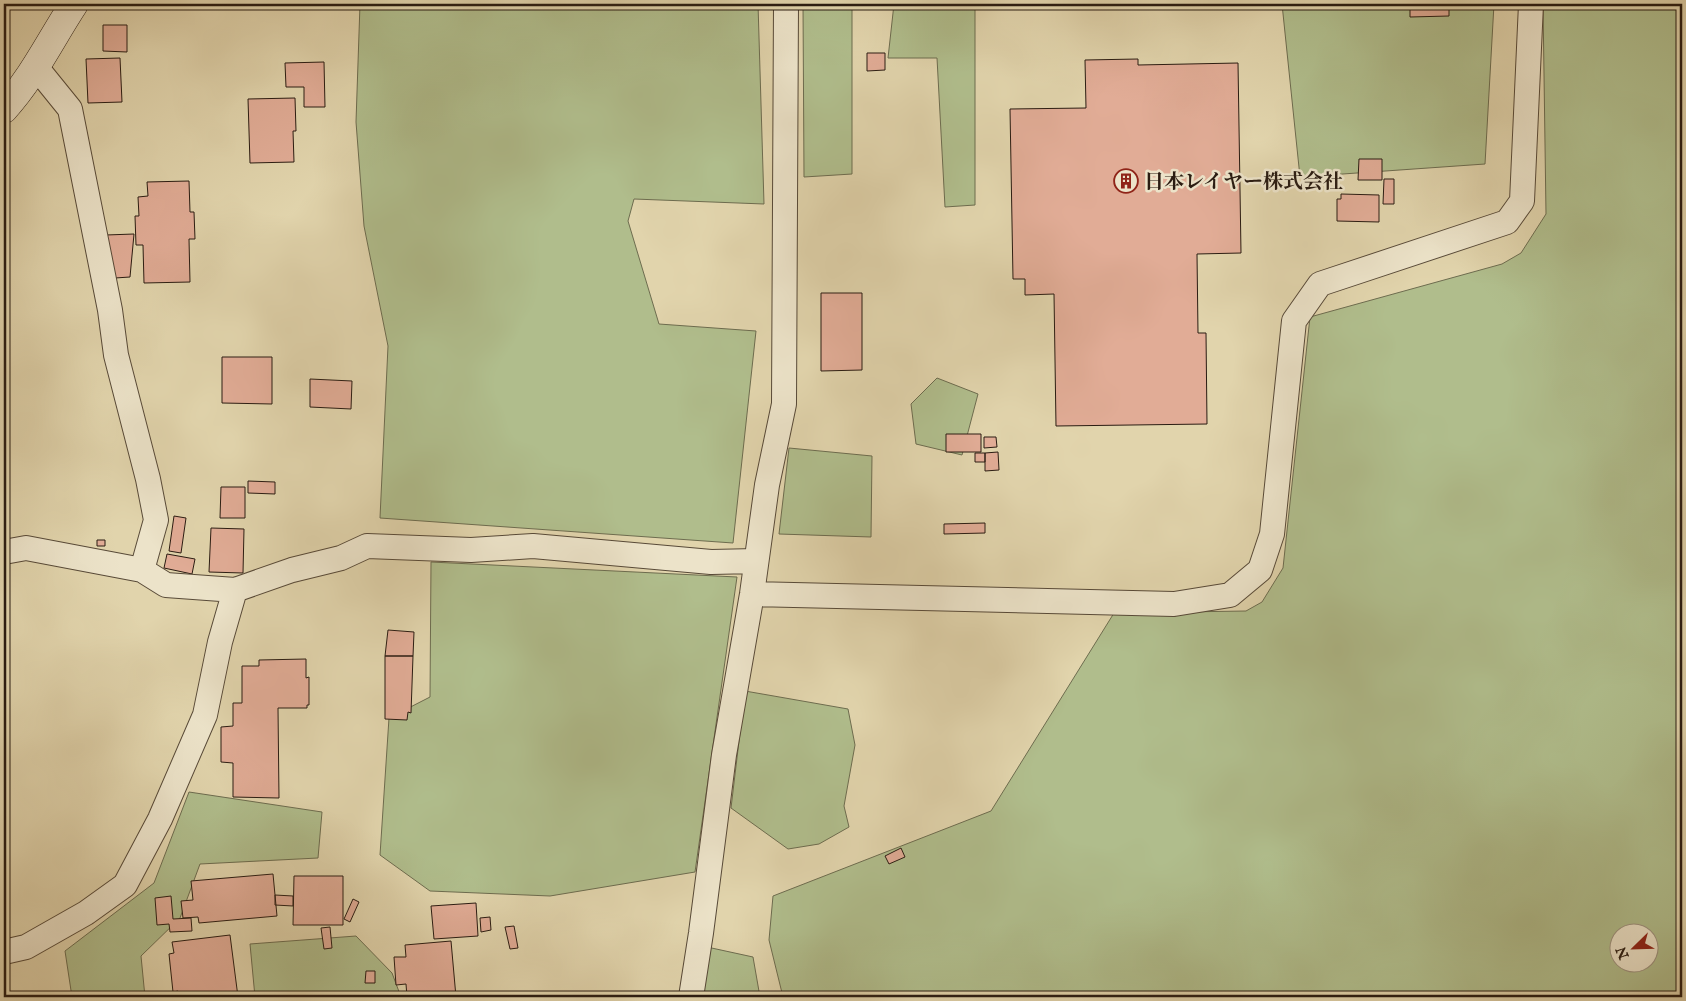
<svg xmlns="http://www.w3.org/2000/svg" width="1686" height="1001" viewBox="0 0 1686 1001" font-family="'IM FELL English','Noto Serif JP',serif">
<rect width="100%" height="100%" fill="#e1d4ac"/>
<filter id="stains"><feTurbulence type="fractalNoise" baseFrequency=".004" numOctaves="4"/><feColorMatrix values="0 0 0 0 .2 0 0 0 0 .09 0 0 0 0 .02 0 0 0 .5 -.17"/></filter>
<radialGradient id="worn" r=".72"><stop offset=".6" stop-color="#630" stop-opacity="0"/><stop offset="1" stop-color="#630" stop-opacity=".3"/></radialGradient>
<path fill="#b0bd8c" stroke="#6d6c4f" fill-rule="evenodd" d="M 360,4 L 758,4 L 764,204 L 634,199 L 628,221 L 659,324 L 756,331 L 733,543 L 380,518 L 388,346 L 364,226 L 356,122 Z
M 803,4 L 852,4 L 852,174 L 804,177 Z
M 894,4 L 975,4 L 975,205 L 945,207 L 937,58 L 888,58 Z
M 1282,4 L 1494,4 L 1485,164 L 1300,177 Z
M 1543,4 L 1682,4 L 1682,997 L 783,997 L 769,940 L 773,896 L 991,811 L 1114,613 L 1246,611 L 1262,602 L 1283,568 L 1310,317 L 1502,264 L 1521,253 L 1546,214 ZM 1618,934 L 1648,934 L 1648,964 L 1618,964 Z
M 937,378 L 978,394 L 962,455 L 916,444 L 911,404 Z
M 789,448 L 872,456 L 871,537 L 779,534 Z
M 431,562 L 737,577 L 695,872 L 550,896 L 430,891 L 380,855 L 389,718 L 430,697 Z
M 745,691 L 848,709 L 855,745 L 844,806 L 849,827 L 819,844 L 788,849 L 731,808 Z
M 189,792 L 322,812 L 318,858 L 200,864 L 180,918 L 141,956 L 145,997 L 72,997 L 65,951 L 154,883 Z
M 356,936 L 392,973 L 401,997 L 255,997 L 250,944 Z
M 707,947 L 753,957 L 760,997 L 702,997 Z"/>
<path fill="#e1ac96" stroke="#2a1c12" d="M 1449,6 L 1449,16 L 1410,17 L 1410,8 Z
M 103,25 L 127,25 L 127,52 L 103,51 Z
M 867,53 L 885,53 L 885,70 L 867,71 Z
M 120,58 L 122,102 L 88,103 L 86,59 Z
M 1138,59 L 1138,65 L 1238,63 L 1241,253 L 1197,254 L 1198,333 L 1206,333 L 1207,424 L 1056,426 L 1054,294 L 1025,295 L 1025,279 L 1013,279 L 1010,109 L 1086,108 L 1085,60 Z
M 324,62 L 325,107 L 304,107 L 304,87 L 286,87 L 285,63 Z
M 295,98 L 296,131 L 293,131 L 294,162 L 250,163 L 248,99 Z
M 1359,159 L 1382,159 L 1382,180 L 1358,180 Z
M 1384,179 L 1394,179 L 1394,204 L 1383,204 Z
M 189,181 L 190,212 L 194,212 L 195,239 L 189,239 L 190,282 L 144,283 L 143,245 L 136,245 L 135,216 L 139,216 L 138,197 L 148,196 L 147,182 Z
M 1341,194 L 1379,195 L 1379,222 L 1337,221 L 1337,199 L 1341,199 Z
M 134,234 L 130,277 L 115,278 L 106,235 Z
M 821,293 L 862,293 L 862,370 L 821,371 Z
M 222,357 L 272,357 L 272,404 L 222,403 Z
M 310,379 L 352,381 L 351,409 L 310,407 Z
M 946,434 L 981,434 L 981,452 L 946,452 Z
M 984,437 L 996,437 L 997,447 L 984,448 Z
M 998,452 L 999,470 L 985,471 L 985,453 Z
M 975,453 L 985,453 L 985,462 L 975,462 Z
M 248,481 L 275,482 L 275,494 L 248,493 Z
M 221,487 L 245,487 L 245,518 L 220,518 Z
M 174,516 L 186,518 L 181,553 L 169,551 Z
M 985,523 L 985,533 L 944,534 L 944,524 Z
M 211,528 L 244,529 L 243,573 L 209,572 Z
M 97,540 L 105,540 L 105,546 L 97,546 Z
M 167,554 L 195,559 L 192,574 L 164,568 Z
M 388,630 L 414,632 L 413,656 L 385,656 Z
M 385,656 L 413,656 L 411,713 L 408,712 L 407,720 L 385,719 Z
M 306,659 L 306,678 L 309,677 L 309,705 L 307,705 L 307,708 L 278,708 L 279,798 L 233,797 L 233,763 L 221,762 L 221,727 L 233,726 L 233,703 L 242,703 L 242,666 L 259,666 L 259,660 Z
M 901,848 L 905,857 L 889,864 L 885,856 Z
M 273,874 L 277,916 L 199,923 L 198,917 L 183,918 L 181,901 L 193,900 L 191,881 Z
M 294,876 L 343,876 L 343,925 L 293,925 Z
M 275,895 L 293,896 L 293,906 L 275,905 Z
M 171,896 L 173,919 L 191,918 L 192,931 L 170,932 L 169,924 L 157,925 L 155,898 Z
M 353,899 L 359,902 L 350,922 L 344,919 Z
M 476,903 L 478,936 L 434,939 L 431,906 Z
M 490,917 L 491,930 L 481,932 L 480,918 Z
M 514,926 L 518,948 L 510,949 L 505,927 Z
M 330,927 L 332,948 L 324,949 L 321,928 Z
M 230,935 L 238,997 L 179,997 L 178,991 L 173,992 L 169,954 L 174,953 L 172,942 Z
M 451,941 L 456,997 L 407,997 L 406,984 L 396,985 L 394,957 L 406,957 L 405,945 Z
M 366,971 L 375,971 L 375,983 L 365,983 Z"/>
<g fill="none" stroke-linecap="round" stroke-linejoin="round">
<g stroke="#584a38" stroke-width="26">
<path id="street" d="M 36,67 L 70,109 L 110,310 L 116,355 L 148,479 L 156,520 L 142,570
M 4,552 L 26,548 L 142,570 L 166,585 L 235,590 L 292,570 L 341,558 L 367,546 L 471,550 L 533,546 L 711,562 L 756,561
M 752,594 L 1174,604 L 1230,595 L 1260,570 L 1272,534 L 1294,321 L 1320,284 L 1507,222 L 1522,201 L 1531,4
M 4,952 L 26,947 L 86,913 L 125,885 L 160,819 L 205,715 L 220,642 L 235,590
M 691,997 L 701,933 L 724,755 L 752,594 L 767,485 L 784,404 L 786,4"/>
</g>
<g stroke="#2a1c12" stroke-width="29">
<path id="secondary" d="M 4,109 C 33,77 51,39 74,4"/>
</g>
<use href="#street" stroke="#ece3c9" stroke-width="24"/>
<use href="#secondary" stroke="#ece3c9" stroke-width="28"/>
</g>
<defs>
<g id="building-ring" transform="scale(1.25)"><circle r="9.5" fill="#ece3c9" stroke="#8f2418" stroke-width="1.5"/><path d="M-4-6H4V6H1V3H-1V6H-4ZM-2.5-4.3h1.7v1.8h-1.7ZM.8-4.3h1.7v1.8H.8ZM-2.5-1h1.7V.8h-1.7ZM.8-1h1.7V.8H.8Z" fill="#8f2418"/></g>
</defs>
<g fill-rule="evenodd">
<use href="#building-ring" x="1126" y="181"/>
</g>
<g text-anchor="middle" stroke-width="5" stroke-linejoin="round" paint-order="stroke">
<g font-size="20" font-weight="bold" fill="#2a1c12" stroke="#ece3c9" text-anchor="start">
<text x="1144" y="188">日本レイヤー株式会社</text>
</g>
</g>
<rect width="1686" height="1001" fill="none" stroke="#e1d4ac" stroke-width="20"/>
<rect x="5" y="5" width="1676" height="991" fill="none" stroke="#2a1c12" stroke-width="2.5"/>
<rect x="10" y="10" width="1666" height="981" fill="none" stroke="#2a1c12"/>
<g transform="translate(1634 948) rotate(247)"><circle r="24" fill="#ece3c9" stroke="#9e9380"/>
<path d="M0-4L9 19L0 12L-9 19Z" fill="#8f2418"/>
<text y="-8" font-size="14" font-weight="bold" text-anchor="middle" fill="#2a1c12">N</text>
</g>
<rect width="100%" height="100%" filter="url(#stains)"/>
<rect width="100%" height="100%" fill="url(#worn)"/>
</svg>
